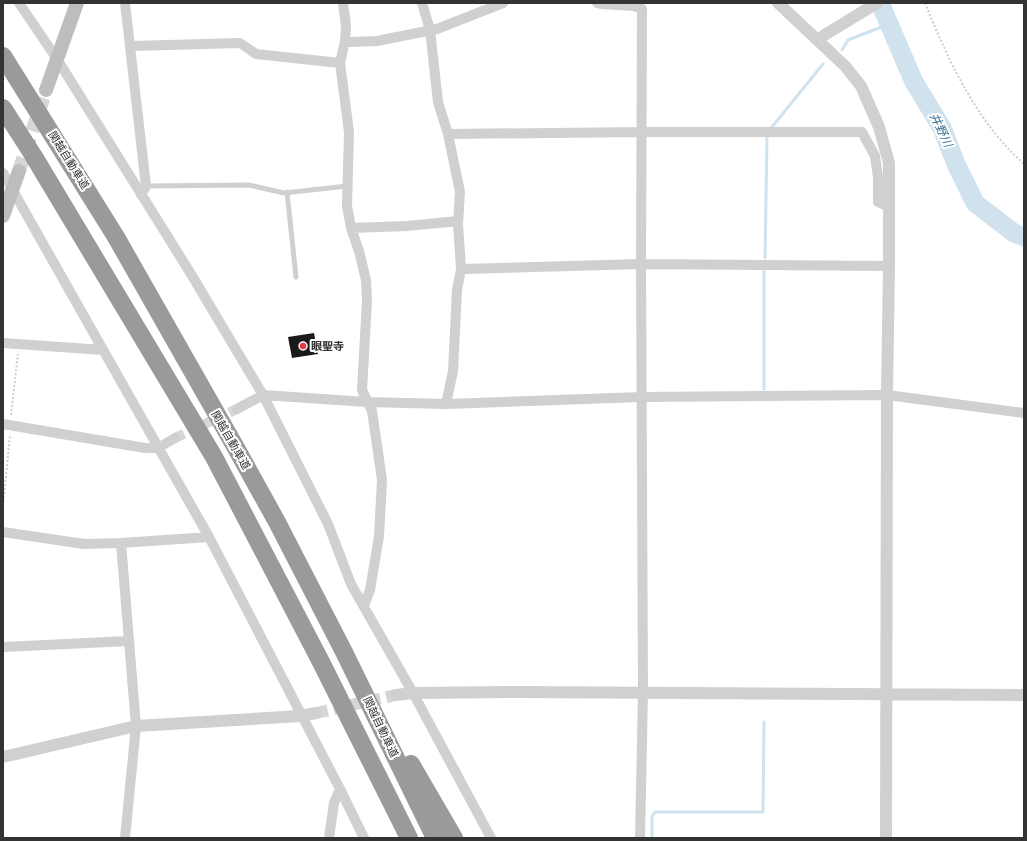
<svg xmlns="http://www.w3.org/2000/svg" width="1027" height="841" viewBox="0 0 1027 841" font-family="Rubik,'Noto Sans JP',sans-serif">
<rect width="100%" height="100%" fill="#fff"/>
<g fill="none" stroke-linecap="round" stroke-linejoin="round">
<path stroke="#cfe2ee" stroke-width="3" d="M 842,50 L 848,40 L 889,24
M 772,127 L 823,64
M 765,258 L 767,138
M 764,389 L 764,271
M 652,838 L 652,817 L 655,812 L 763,812 L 764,722"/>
<path stroke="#cfe2ee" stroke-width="19" d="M 880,3 L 914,82 L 942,128 L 956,164 L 975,203 L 1014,233 L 1024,237"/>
</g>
<path fill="#1a1a1a" d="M 314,333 L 318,354 L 292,358 L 288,337 Z"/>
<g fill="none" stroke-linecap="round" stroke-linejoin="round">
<path stroke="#d6d6d6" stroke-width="10" stroke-dasharray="10 5" stroke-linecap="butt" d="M 175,438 L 237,409"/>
<path stroke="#d6d6d6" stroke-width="12" stroke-dasharray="12 6" stroke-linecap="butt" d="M 316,713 L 396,695"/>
<path stroke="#d6d6d6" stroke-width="14" stroke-dasharray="14 7" stroke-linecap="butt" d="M 19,171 L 46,90"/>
<path stroke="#cdcdcd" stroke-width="2" stroke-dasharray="2 2" stroke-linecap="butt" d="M 925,3 C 949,62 976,121 1024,164
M 11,415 L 18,354
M 3,506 L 10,435"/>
<path stroke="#d0d0d0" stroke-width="5" d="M 146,186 L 249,185 L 284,193 L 347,186
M 287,192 L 296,277"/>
<path stroke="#d0d0d0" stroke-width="10" d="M 19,3 L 57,59 L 191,274 L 263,395 L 328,524 L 351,584 L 413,693 L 491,838
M 125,3 L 146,186 L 141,195
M 343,3 L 346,26 L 345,41 L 340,63 L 349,132 L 347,206 L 351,228 L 359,251 L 366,280 L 367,301 L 362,390 L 372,411 L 382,480 L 379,536 L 370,590 L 364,606
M 422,3 L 430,30 L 438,102 L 448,134 L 460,192 L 458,224 L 461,269 L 457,290 L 453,371 L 446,404
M 597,3 L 601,4 L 634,6 L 642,9 L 641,264 L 643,693 L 640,838
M 345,41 L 352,42 L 377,41 L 437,29 L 503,3
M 131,46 L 240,43 L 256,54 L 340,63
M 448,134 L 642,132 L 862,132 L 875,156 L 878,177 L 878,202 L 889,207
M 3,173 L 209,537 L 340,789 L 364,838
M 351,228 L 407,226 L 458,221
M 461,269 L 641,264 L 889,266
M 3,343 L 103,350
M 237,409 L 263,395 L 367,402 L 446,404 L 641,397 L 887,395 L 1024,413
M 3,424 L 145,448 L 158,448 L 175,438
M 3,532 L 84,544 L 121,543 L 209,537
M 121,543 L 136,726 L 125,838
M 3,647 L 129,641
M 329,838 L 334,803 L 340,789"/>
<path stroke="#d0d0d0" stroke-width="12" d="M 778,3 L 845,66 L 861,86 L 879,127 L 889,163 L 889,266 L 887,395 L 886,838
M 818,39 L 877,3
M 396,695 L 413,693 L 516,692 L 1024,695
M 3,757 L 136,726 L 301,716 L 316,713"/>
<path stroke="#bdbdbd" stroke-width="14" d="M 46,90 L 77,3
M 3,216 L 19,171"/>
<path stroke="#9a9a9a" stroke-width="18" d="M 3,56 L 116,237 L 236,448 L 277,522 L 344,652 L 435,838
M 3,108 L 33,155 L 214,457 L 321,662 L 409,838
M 411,764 L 454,838"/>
</g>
<circle fill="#e63946" stroke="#fff" stroke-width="1.5" cx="303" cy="346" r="4"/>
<g text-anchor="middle" stroke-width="4" stroke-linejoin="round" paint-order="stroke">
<g font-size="11" fill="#333" stroke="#fff">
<text transform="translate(69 160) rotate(58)" y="4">関越自動車道</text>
<text transform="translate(231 440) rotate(60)" y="4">関越自動車道</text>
<text transform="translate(381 727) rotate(64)" y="4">関越自動車道</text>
</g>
<g font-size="11" font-weight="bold" fill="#333" stroke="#fff" text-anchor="start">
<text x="311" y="350">眼聖寺</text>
</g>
<g font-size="12" font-style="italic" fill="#3f7597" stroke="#fff">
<text transform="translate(941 130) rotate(64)" y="4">井野川</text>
</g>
</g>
<rect width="1027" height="841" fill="none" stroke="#333333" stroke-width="8"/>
</svg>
